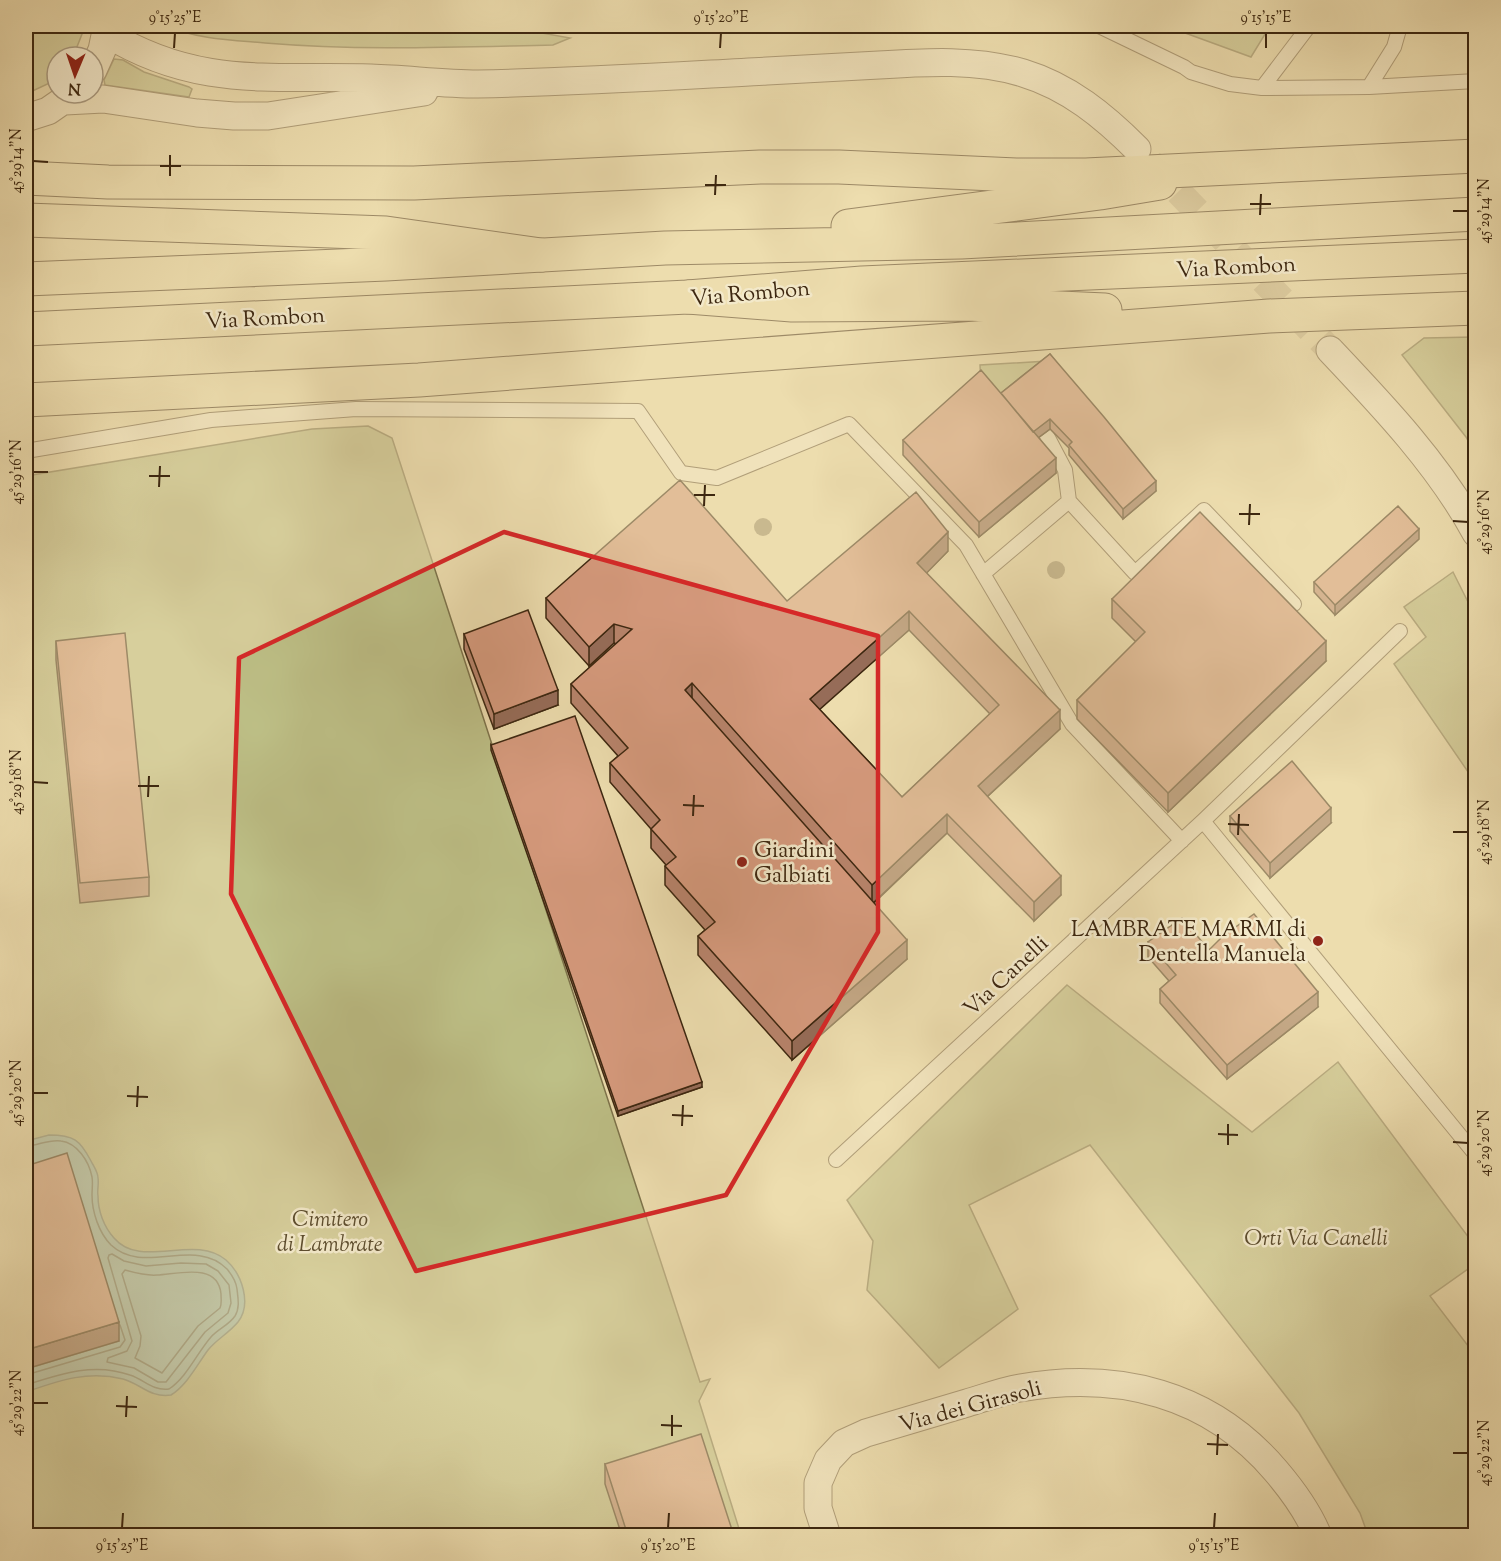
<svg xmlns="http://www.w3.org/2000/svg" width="1501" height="1561" viewBox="0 0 1501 1561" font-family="'Sorts Mill Goudy',serif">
<rect width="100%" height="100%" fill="#edddae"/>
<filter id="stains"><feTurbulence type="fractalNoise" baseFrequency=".00333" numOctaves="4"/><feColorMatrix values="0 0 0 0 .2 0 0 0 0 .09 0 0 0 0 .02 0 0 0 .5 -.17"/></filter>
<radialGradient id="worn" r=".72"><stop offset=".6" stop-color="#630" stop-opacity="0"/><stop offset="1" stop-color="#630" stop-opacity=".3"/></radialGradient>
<path fill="#bdbf86" stroke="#7d734b" stroke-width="1.5" d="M 26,26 L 83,26 L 82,34 L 73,57 L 57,57 L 57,77 L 54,81 L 26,94 Z
M 166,26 L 502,26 L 570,38 L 553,45 C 456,47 361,51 265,43 C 231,40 197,39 166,26 Z
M 1166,26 L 1270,26 L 1251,57 Z
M 114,59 L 123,60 L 144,72 L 189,87 L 192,89 L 189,97 L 105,85 L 104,80 Z
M 1475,337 L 1476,337 L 1475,454 L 1466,437 L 1402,355 L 1424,338 Z
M 1049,361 L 998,405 L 981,385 L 980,365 Z
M 368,426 L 392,438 L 700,1382 L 710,1379 L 699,1401 L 741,1535 L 26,1536 L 26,476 L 312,429 Z
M 1453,572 L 1475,616 L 1475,782 L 1394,664 L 1426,637 L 1404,607 Z
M 1067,985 L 1252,1132 L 1338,1062 L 1475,1246 L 1475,1264 L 1430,1296 L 1475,1355 L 1475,1535 L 1368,1535 L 1360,1513 L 1299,1413 L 1090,1145 L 969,1205 L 1018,1309 L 939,1368 L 867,1290 L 873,1241 L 847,1200 Z"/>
<path fill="#99bbac" stroke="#74806e" stroke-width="1.5" d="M 49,1135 C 74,1135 80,1140 91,1161 C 94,1167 98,1172 98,1178 C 99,1184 97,1190 98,1196 C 98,1211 104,1227 114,1238 C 141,1270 194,1233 226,1260 C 242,1274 252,1304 238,1322 C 229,1333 217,1339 208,1350 C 197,1365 187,1385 171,1395 C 150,1398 141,1384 123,1379 C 87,1370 58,1381 26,1392 L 26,1369 L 119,1341 L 26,1185 L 26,1141 Z"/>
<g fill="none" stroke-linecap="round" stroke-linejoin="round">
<path stroke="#6b715e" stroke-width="1.5" d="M 26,1146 C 38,1146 48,1139 61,1141 C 77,1143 89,1161 92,1177 C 93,1182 92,1189 92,1195 C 92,1212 99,1233 111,1245 C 144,1276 195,1236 227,1269 C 232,1275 236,1281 237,1289 C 238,1298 240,1308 235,1316 C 229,1325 218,1329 211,1337 C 197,1353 187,1377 169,1389 C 152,1391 145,1380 130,1375 C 94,1362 60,1374 26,1385
M 112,1254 L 124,1261 L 146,1266 L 181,1263 L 206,1264 L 218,1271 L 229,1285 L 231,1303 L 228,1313 L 205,1332 L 166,1382 L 158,1382 L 134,1368 L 107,1362 L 108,1358 L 127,1351 L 132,1341 L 108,1258 L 109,1255 Z
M 125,1270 C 136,1273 146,1276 157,1275 C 178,1274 218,1262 221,1294 C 221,1300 222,1303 220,1308 L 198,1326 L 162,1373 L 135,1358 L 140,1346 L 141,1336 L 122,1274 Z
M 26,1375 L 120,1347 L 125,1340 L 120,1325"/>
<path stroke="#cab98e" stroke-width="27" stroke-dasharray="27 14" stroke-linecap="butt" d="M 1150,162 L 1330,350"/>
<g stroke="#695438" stroke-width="16">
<path id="lane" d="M 1099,26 L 1184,67 L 1191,72 L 1230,84 L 1262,88 L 1369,87 L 1476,81
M 1369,87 L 1394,47 L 1400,26
M 1262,88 L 1309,26
M 26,451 L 211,420 L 356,409 L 638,411 L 681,473 L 717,478 L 849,424 L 966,545 L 1072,724 L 1182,841
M 1069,501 L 1135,573 L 1204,510 L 1294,604
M 983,574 L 1069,501 L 1065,470 L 1045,432
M 1203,821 L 1476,1155
M 836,1160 L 1203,821 L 1400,631"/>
</g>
<g stroke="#695438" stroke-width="29">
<path id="street" d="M 106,33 C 197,89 271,75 371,78 C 407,79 442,84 478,84 C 574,82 671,76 767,71 C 804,69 842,67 879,65 C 927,62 976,59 1023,73 C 1069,87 1104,116 1137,149
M 93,70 L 102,50 L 107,26
M 65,101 L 103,99 L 197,113 L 234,116 L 268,116 L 424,92
M 26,118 L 48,111 L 74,93
M 1330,350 C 1383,406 1439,465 1476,533
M 827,1536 L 818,1508 L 818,1483 L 828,1460 L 844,1443 L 866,1433 C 900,1423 933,1413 967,1403 C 984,1398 1002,1391 1020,1388 C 1118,1371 1210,1393 1276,1471 C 1293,1491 1308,1511 1318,1536"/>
</g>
<g stroke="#3d2710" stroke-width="35">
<path id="primary" d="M 848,226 L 1100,193 L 1160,183
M 26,279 L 386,264 L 665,248 L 961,242 L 1476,214
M 26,329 L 688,297 L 862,283 L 1476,256"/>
</g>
<g stroke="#3d2710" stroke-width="35">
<path id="highway" d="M 26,178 L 108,182 L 414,183 L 760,167 L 839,167 L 1016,175 L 1086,175 L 1476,156
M 26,220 L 386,233 L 541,255
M 688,297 L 792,305 L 967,304 L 1105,310
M 26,400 L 419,380 L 1269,316 L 1476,308"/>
</g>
<use href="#lane" stroke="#f3e9ca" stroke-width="14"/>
<use href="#street" stroke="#f3e9ca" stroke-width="27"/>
<use href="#primary" stroke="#edddae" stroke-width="33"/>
<use href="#highway" stroke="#edddae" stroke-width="33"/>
</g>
<g fill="#9e8e68">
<circle cx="763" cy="527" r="9"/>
<circle cx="1056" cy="570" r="9"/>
</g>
<path fill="#b8846c" stroke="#3d2710" stroke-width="1.5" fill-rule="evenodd" d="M 1050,354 L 1156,491 L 1123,519 L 1069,455 L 1069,448 L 1050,429 L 1038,438 L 1056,473 L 979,537 L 903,455 L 903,440 L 1001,393 Z
M 1419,539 L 1335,615 L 1314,592 L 1314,582 Z
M 948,551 L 926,573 L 1060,729 L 987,797 L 1061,895 L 1034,921 L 947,833 L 874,903 L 907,959 L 792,1060 L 698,955 L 698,936 L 705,930 L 665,885 L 665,866 L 666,865 L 651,848 L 651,829 L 610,782 L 610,763 L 618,756 L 571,703 L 571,684 L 616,644 L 614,643 L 589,666 L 546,618 L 546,598 L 787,601 ZM 909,630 L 990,714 L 902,797 L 819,709 Z
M 1112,599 L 1326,661 L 1168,812 L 1077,719 L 1077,700 L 1136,642 L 1112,618 Z
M 464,634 L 558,705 L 494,729 L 464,649 Z
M 56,641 L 149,877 L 149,896 L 80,903 L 56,660 Z
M 491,745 L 702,1087 L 618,1116 L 491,750 Z
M 1230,816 L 1331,823 L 1270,878 L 1230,831 Z
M 1148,942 L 1209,950 L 1318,1007 L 1227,1079 L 1160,1003 L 1160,989 L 1169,981 L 1148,957 Z
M 605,1464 L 734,1536 L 622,1536 L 605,1484 Z"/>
<path fill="#966c58" stroke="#3d2710" stroke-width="1.5" d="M 1050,419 L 1050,429 L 1031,443 L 1031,433 Z
M 1056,458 L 1056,473 L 979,537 L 979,522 Z
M 1156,481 L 1156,491 L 1123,519 L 1123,509 Z
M 1419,529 L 1419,539 L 1335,615 L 1335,605 Z
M 948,532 L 948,551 L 917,583 L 917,563 Z
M 909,611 L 909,630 L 810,718 L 810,699 Z
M 614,624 L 614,643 L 589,666 L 589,647 Z
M 1326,641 L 1326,661 L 1168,812 L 1168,793 Z
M 692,683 L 692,703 L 685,690 Z
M 558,690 L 558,705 L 494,729 L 494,714 Z
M 1060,710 L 1060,729 L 978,805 L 978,786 Z
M 1331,808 L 1331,823 L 1270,878 L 1270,863 Z
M 947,814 L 947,833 L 872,904 L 872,885 Z
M 1061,876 L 1061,895 L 1034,921 L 1034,902 Z
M 907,940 L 907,959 L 792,1060 L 792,1041 Z
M 1318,992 L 1318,1007 L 1227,1079 L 1227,1065 Z
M 702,1082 L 702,1087 L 618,1116 L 618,1111 Z
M 119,1322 L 119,1341 L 26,1369 L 26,1350 Z"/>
<path fill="#d69a7d" stroke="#3d2710" stroke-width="1.5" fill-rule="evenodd" d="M 1050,354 L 1104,417 L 1156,481 L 1123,509 L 1069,445 L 1072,442 L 1050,419 L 1033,432 L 1001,393 Z
M 981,370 L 1056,458 L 979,522 L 903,440 Z
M 680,480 L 787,601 L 916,492 L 948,532 L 917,563 L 1060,710 L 978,786 L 1061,876 L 1034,902 L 947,814 L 872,885 L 692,683 L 685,690 L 907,940 L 792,1041 L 698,936 L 715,922 L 665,866 L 676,857 L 651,829 L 660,820 L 610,763 L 628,748 L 571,684 L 632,629 L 614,624 L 589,647 L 546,598 ZM 909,611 L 999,705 L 902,797 L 810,699 Z
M 1398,506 L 1419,529 L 1335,605 L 1314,582 Z
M 1200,512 L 1326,641 L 1168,793 L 1077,700 L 1145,632 L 1112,599 Z
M 528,610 L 558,690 L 494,714 L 464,634 Z
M 125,633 L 149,877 L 80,883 L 56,641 Z
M 575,716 L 702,1082 L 618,1111 L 491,745 Z
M 1292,761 L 1331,808 L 1270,863 L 1230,816 Z
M 1254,914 L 1318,992 L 1227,1065 L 1160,989 L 1176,975 L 1148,942 L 1182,918 L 1209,950 L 1223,936 Z
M 67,1153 L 119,1322 L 26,1350 L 26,1166 Z
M 701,1434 L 734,1536 L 628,1536 L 605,1464 Z"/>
<path d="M0 0H1501V1561H0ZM 504,532 L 878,636 L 878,932 L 726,1195 L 416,1271 L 231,894 L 239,658 Z" fill="#edddae" fill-opacity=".55" fill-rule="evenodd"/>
<path fill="none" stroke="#d62828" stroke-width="4.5" stroke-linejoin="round" d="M 504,532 L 878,636 L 878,932 L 726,1195 L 416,1271 L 231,894 L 239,658 Z"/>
<path fill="none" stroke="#3d2710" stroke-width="2" d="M 174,48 L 175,33M 720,48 L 721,33M 1266,48 L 1266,33M 33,161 L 48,162M 160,166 L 181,166M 170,176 L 170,155M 705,185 L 726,185M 715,195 L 716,175M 1250,204 L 1271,204M 1453,211 L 1468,211M 1260,215 L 1261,194M 33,472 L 48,472M 149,476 L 170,476M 159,487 L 160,466M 694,495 L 715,495M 704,506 L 705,485M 1239,514 L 1260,514M 1453,521 L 1468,522M 1249,525 L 1250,504M 33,782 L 48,783M 138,786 L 159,786M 148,797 L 149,776M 683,805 L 704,806M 693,816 L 694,795M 1228,824 L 1249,825M 1453,832 L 1468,832M 1238,835 L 1239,814M 33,1093 L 48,1093M 127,1096 L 148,1097M 137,1107 L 138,1086M 672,1115 L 693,1116M 682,1126 L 683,1105M 1218,1134 L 1238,1135M 1453,1142 L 1468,1143M 1228,1145 L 1228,1124M 33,1403 L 48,1403M 116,1406 L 137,1407M 126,1417 L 127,1396M 661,1425 L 682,1426M 672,1436 L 672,1415M 1207,1444 L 1228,1445M 1453,1453 L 1468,1453M 1217,1455 L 1218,1434M 122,1528 L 123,1513M 668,1528 L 669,1513M 1214,1528 L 1215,1513"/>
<g fill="#8f2418" stroke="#f3e9ca" stroke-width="2">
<circle cx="742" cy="862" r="6"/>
<circle cx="1318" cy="941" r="6"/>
</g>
<g text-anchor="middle" stroke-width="5" stroke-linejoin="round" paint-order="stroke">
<g font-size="22" fill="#3d2710" stroke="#f3e9ca">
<text transform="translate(1236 266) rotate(-3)" y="8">Via Rombon</text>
<text transform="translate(750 292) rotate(-5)" y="8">Via Rombon</text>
<text transform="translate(265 317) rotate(-3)" y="8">Via Rombon</text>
<text transform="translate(1005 975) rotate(-43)" y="8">Via Canelli</text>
<text transform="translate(970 1405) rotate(-15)" y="8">Via dei Girasoli</text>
</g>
<g font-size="22" fill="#3d2710" stroke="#f3e9ca" text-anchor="start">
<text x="754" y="857">Giardini<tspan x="754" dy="25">Galbiati</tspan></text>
<text x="1306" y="936" text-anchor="end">LAMBRATE MARMI di<tspan x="1306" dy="25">Dentella Manuela</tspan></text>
</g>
<g font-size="22" font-style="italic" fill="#5d4d2e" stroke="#f3e9ca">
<text x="330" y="1226">Cimitero<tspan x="330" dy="25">di Lambrate</tspan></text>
<text x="1316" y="1245">Orti Via Canelli</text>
</g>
</g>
<rect width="1501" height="1561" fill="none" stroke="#edddae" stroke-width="66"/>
<g transform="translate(75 75) rotate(182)"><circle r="28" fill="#f3e9ca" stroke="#aa9b80" stroke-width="1.5"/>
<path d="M0-4.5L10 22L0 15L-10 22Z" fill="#8f2418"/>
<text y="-9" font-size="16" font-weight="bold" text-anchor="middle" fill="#3d2710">N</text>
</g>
<rect x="33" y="33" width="1435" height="1495" fill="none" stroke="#3d2710" stroke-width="2"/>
<g font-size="15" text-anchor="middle" fill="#3d2710">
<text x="175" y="22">9°15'25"E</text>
<text x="721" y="22">9°15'20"E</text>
<text x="1266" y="22">9°15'15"E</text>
<text transform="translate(16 161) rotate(-90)" y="5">45°29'14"N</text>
<text transform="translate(1484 211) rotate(-90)" y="5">45°29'14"N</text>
<text transform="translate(16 472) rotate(-90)" y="5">45°29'16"N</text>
<text transform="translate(1484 522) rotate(-90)" y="5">45°29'16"N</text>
<text transform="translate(16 782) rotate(-90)" y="5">45°29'18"N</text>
<text transform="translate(1484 832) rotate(-90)" y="5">45°29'18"N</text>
<text transform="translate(16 1093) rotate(-90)" y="5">45°29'20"N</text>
<text transform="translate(1484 1143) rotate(-90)" y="5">45°29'20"N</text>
<text transform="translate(16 1403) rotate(-90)" y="5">45°29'22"N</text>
<text transform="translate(1484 1453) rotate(-90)" y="5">45°29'22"N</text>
<text x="122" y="1550">9°15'25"E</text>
<text x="668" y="1550">9°15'20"E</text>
<text x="1214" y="1550">9°15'15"E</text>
</g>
<rect width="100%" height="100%" filter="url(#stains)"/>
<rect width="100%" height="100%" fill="url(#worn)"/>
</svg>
